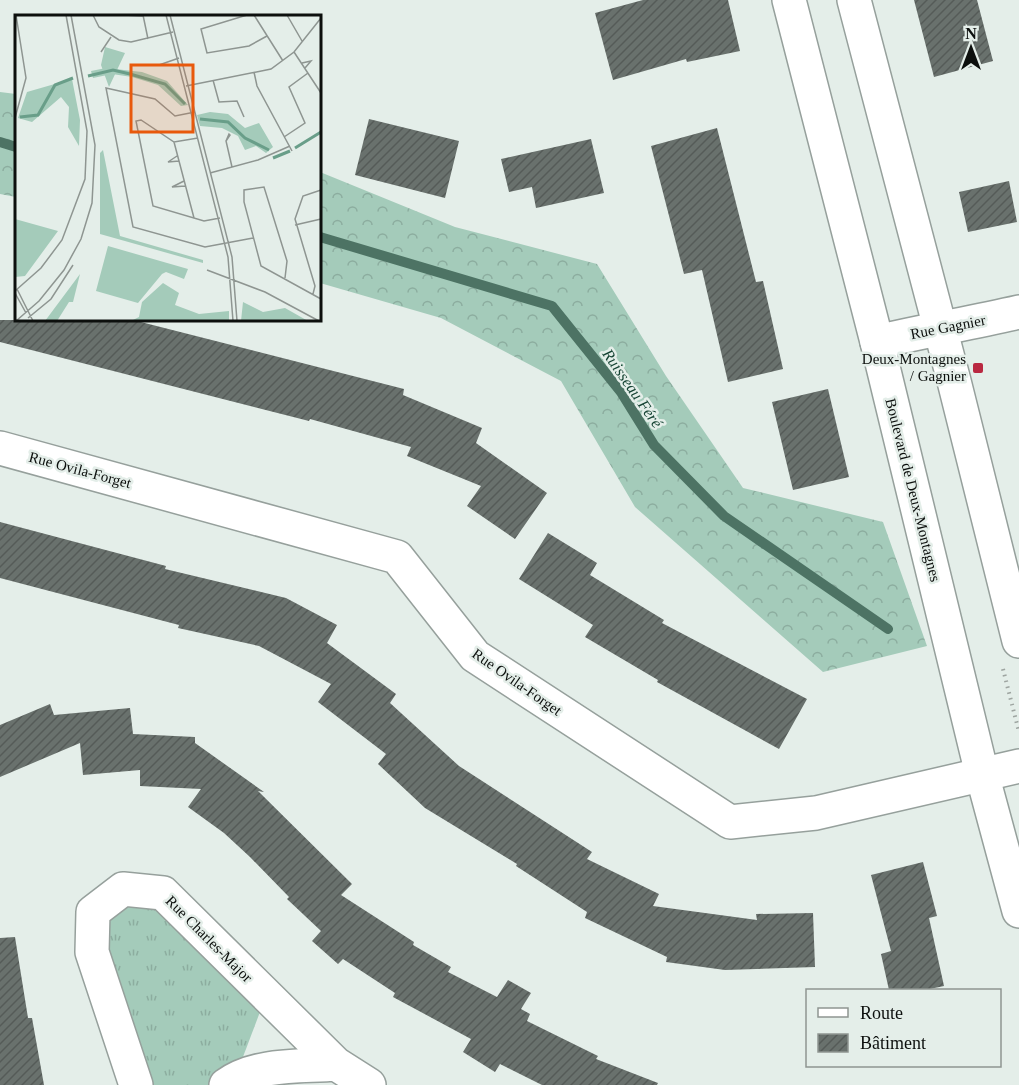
<svg xmlns="http://www.w3.org/2000/svg" width="1019" height="1085" viewBox="0 0 1019 1085" font-family="Georgia,serif">
<defs>
<pattern id="grass-tufts" width="24" height="20" patternUnits="userSpaceOnUse" patternTransform="scale(1.5)"><rect width="24" height="20" fill="#a4cbba"/><path d="M3 7l-1-3M5 7V3M7 7l1-3M15 17l-1-3M17 17v-4M19 17l1-3" fill="none" stroke="#8cad9f"/></pattern>
<pattern id="forest-crowns" width="20" height="18" patternUnits="userSpaceOnUse" patternTransform="scale(1.5)"><rect width="20" height="18" fill="#a4cbba"/><path d="M2 6a3 3 0 1 1 6 0M12 15a3 3 0 1 1 6 0" fill="none" stroke="#8cad9f"/></pattern>
<pattern id="building-hatch" width="6" height="6" patternUnits="userSpaceOnUse" patternTransform="scale(1.5)"><rect width="6" height="6" fill="#69716d"/><path d="M-1 1l2-2M0 6l6-6M5 7l2-2" fill="none" stroke="#555b58"/></pattern>
</defs>
<rect width="100%" height="100%" fill="#e4eee9"/>
<path fill="url(#grass-tufts)" d="M 163,893 L 266,996 L 235,1078 L 226,1085 L 136,1085 L 93,912 Z"/>
<path fill="url(#forest-crowns)" d="M 0,92 L 16,94 L 16,197 L 0,194 Z
M 320,172 L 455,227 L 597,264 L 666,376 L 743,488 L 883,522 L 927,646 L 823,672 L 635,507 L 561,381 L 441,318 L 320,283 Z"/>
<g fill="none" stroke-linecap="round" stroke-linejoin="round">
<path stroke="#4d7364" stroke-width="10" d="M 0,142 L 16,147
M 320,237 L 552,306 L 621,392 L 654,445 L 724,516 L 888,629"/>
</g>
<path fill="url(#building-hatch)" d="M 643,0 L 728,0 L 740,51 L 687,62 L 686,59 L 613,80 L 595,13 Z
M 914,0 L 977,0 L 993,61 L 934,77 Z
M 369,119 L 459,141 L 445,198 L 355,175 Z
M 717,128 L 756,282 L 763,281 L 783,369 L 728,382 L 702,270 L 684,274 L 651,146 Z
M 591,139 L 604,193 L 536,208 L 532,187 L 509,192 L 501,159 Z
M 1009,181 L 1017,222 L 968,232 L 959,192 Z
M 0,320 L 133,320 L 404,389 L 403,395 L 482,428 L 476,443 L 547,493 L 515,539 L 467,506 L 481,486 L 407,456 L 411,447 L 310,419 L 309,421 L 0,342 Z
M 828,389 L 849,477 L 793,490 L 772,402 Z
M 0,522 L 166,566 L 165,569 L 286,598 L 337,625 L 327,643 L 396,694 L 390,703 L 459,766 L 592,852 L 587,859 L 659,894 L 653,906 L 757,920 L 756,914 L 813,913 L 815,967 L 725,970 L 666,962 L 667,957 L 585,918 L 587,912 L 516,866 L 517,864 L 425,808 L 378,764 L 386,754 L 318,702 L 331,684 L 259,646 L 178,628 L 179,625 L 0,578 Z
M 548,533 L 597,563 L 590,575 L 664,620 L 662,623 L 807,699 L 779,749 L 657,682 L 658,680 L 585,637 L 593,625 L 519,579 Z
M 50,704 L 54,715 L 130,708 L 133,734 L 195,737 L 195,743 L 264,792 L 258,791 L 352,884 L 341,895 L 414,942 L 413,945 L 451,967 L 448,972 L 497,997 L 508,980 L 531,993 L 521,1009 L 530,1014 L 527,1021 L 598,1056 L 596,1059 L 658,1083 L 657,1085 L 542,1085 L 500,1064 L 495,1072 L 463,1052 L 471,1039 L 393,997 L 395,993 L 343,959 L 338,964 L 312,941 L 321,931 L 287,899 L 289,897 L 250,857 L 224,833 L 188,807 L 201,789 L 140,786 L 140,770 L 83,775 L 80,743 L 0,777 L 0,725 Z
M 923,862 L 937,916 L 929,918 L 944,986 L 925,990 L 889,990 L 881,954 L 891,951 L 871,875 Z
M 15,937 L 28,1018 L 32,1018 L 44,1085 L 0,1085 L 0,938 Z"/>
<g fill="none" stroke-linecap="round" stroke-linejoin="round">
<g stroke="#96a09c" stroke-width="36">
<path id="street" d="M 877,342 C 924,331 971,323 1019,312
M 0,448 L 397,557 L 475,656 L 730,822 L 816,813 L 1019,766
M 136,1085 L 92,952 L 93,912 L 123,889 L 163,893 L 336,1064 L 369,1085
M 226,1085 C 256,1063 300,1067 336,1064"/>
</g>
<g stroke="#96a09c" stroke-width="36">
<path id="secondary" d="M 789,0 L 877,342 L 982,774 L 1019,911
M 854,0 L 954,381 L 1019,641"/>
</g>
<path stroke="#9ea5a1" stroke-width="4" stroke-dasharray="1.5 4.5" stroke-linecap="butt" d="M 1003,669 L 1019,732"/>
<use href="#street" stroke="#fff" stroke-width="33"/>
<use href="#secondary" stroke="#fff" stroke-width="33"/>
</g>
<rect fill="#b92841" stroke="#e4eee9" stroke-width="2" x="972" y="362" width="12" height="12" rx="3"/>
<g text-anchor="middle" stroke-width="5" stroke-linejoin="round" paint-order="stroke">
<g font-size="15" fill="#0c0f0d" stroke="#e4eee9">
<text transform="translate(948 327) rotate(-11)" y="5">Rue Gagnier</text>
<text transform="translate(80 470) rotate(15)" y="5">Rue Ovila-Forget</text>
<text transform="translate(913 490) rotate(76)" y="5">Boulevard de Deux-Montagnes</text>
<text transform="translate(517 682) rotate(35)" y="5">Rue Ovila-Forget</text>
<text transform="translate(209 939) rotate(45)" y="5">Rue Charles-Major</text>
</g>
<g font-size="15" fill="#0c0f0d" stroke="#e4eee9" text-anchor="end">
<text x="966" y="364">Deux-Montagnes<tspan x="966" dy="17">/ Gagnier</tspan></text>
</g>
<g font-size="16" font-style="italic" fill="#154333" stroke="#e4eee9">
<text transform="translate(633 388) rotate(55)" y="6">Ruisseau Féré</text>
</g>
</g>
<g transform="translate(15 15)">
<rect width="306" height="306" fill="#e4eee9"/>
<path d="M 91,53 L 127,57 L 152,66 L 173,90 L 166,91 L 143,70 L 117,62 L 97,59 L 78,63 L 76,56 ZM 57,64 L 65,105 L 64,131 L 53,112 L 54,92 L 46,82 L 17,107 L 3,103 L 12,77 ZM 195,97 L 213,99 L 230,113 L 244,108 L 258,132 L 251,138 L 241,131 L 230,135 L 223,121 L 207,113 L 185,111 L 182,100 ZM 88,135 L 105,221 L 188,245 L 188,248 L 85,219 L 85,138 ZM 0,204 L 43,216 L 10,261 L 0,262 ZM 65,259 L 58,287 L 54,287 L 42,306 L 30,306 Z" fill="#a4cbba"/>
<path d="M 90,32 L 110,38 L 94,72 L 86,50 ZM 93,231 L 173,254 L 169,264 L 151,257 L 147,259 L 123,288 L 81,276 ZM 148,268 L 164,278 L 160,290 L 184,299 L 214,296 L 214,306 L 116,306 L 124,302 L 127,287 ZM 228,287 L 248,297 L 270,293 L 293,306 L 226,306 Z" fill="#a4cbba"/>
<path fill="none" stroke="#699e89" stroke-width="3" d="M 73,61 L 98,55 L 115,59 L 150,69 L 170,89M 5,102 L 23,100 L 40,70 L 58,63M 185,104 L 213,107 L 230,123 L 254,135M 280,133 L 306,117M 258,143 L 275,136"/>
<path fill="none" stroke="#8e9591" stroke-width="1.5" d="M 78,0 L 84,12 L 104,25 L 116,27 L 158,17M 108,0 L 128,1M 128,0 L 133,24M 151,0 L 213,242 L 218,306M 155,0 L 217,242 L 222,306M 232,0 L 186,14 L 192,38 L 234,31 L 252,21M 239,0 L 268,46M 272,0 L 287,26M 86,37 L 96,22M 279,37 L 306,78M 287,48 L 296,46 L 290,53M 144,50 L 164,43M 239,57 L 242,71 L 277,136M 198,65 L 204,87 L 222,86 L 229,102M 171,71 L 256,54 L 279,37 L 306,3M 180,97 L 160,101 L 140,84 L 91,73 L 118,212 L 190,232 L 238,223M 0,103 L 11,63 L 1,0M 269,122 L 290,108 L 274,72 L 293,58M 183,123 L 159,127 L 126,105 L 121,106 L 138,191 L 189,206 L 205,203M 211,126 L 214,119 L 215,120 L 211,126 L 217,152M 159,127 L 179,203M 162,141 L 153,147 L 164,146M 195,158 L 243,145 L 275,131M 169,166 L 157,172 L 170,171M 280,210 L 306,204M 192,255 L 250,277 L 304,306M 270,263 L 272,246 L 249,172 L 229,175 L 229,187 L 246,251 L 306,284M 2,274 L 18,306M 0,276 L 26,253 L 47,225 L 70,164 L 72,116 L 51,0M 0,278 L 11,298M 298,279 L 300,271 L 280,204 L 288,181 L 306,175M 13,303 L 36,284 L 58,250M 1,306 L 24,286 L 49,255 L 66,224 L 77,188 L 80,130 L 56,0"/>
<path fill="#e8590c" fill-opacity="0.15" stroke="#e8590c" stroke-width="3" d="M 116,50 L 178,50 L 178,117 L 116,117 Z"/>
<rect width="306" height="306" fill="none" stroke="#0c0f0d" stroke-width="3"/>
</g>
<rect x="806" y="989" width="195" height="78" fill="#e4eee9" stroke="#8e9591" stroke-width="1.5"/>
<rect x="818" y="1008" width="30" height="9" fill="#ffffff" stroke="#8e9591" stroke-width="1.5"/>
<text x="860" y="1019" font-size="18" fill="#0c0f0d">Route</text>
<rect x="818" y="1034" width="30" height="18" fill="url(#building-hatch)" stroke="#8e9591" stroke-width="1.5"/>
<text x="860" y="1049" font-size="18" fill="#0c0f0d">Bâtiment</text>
<g transform="translate(971 48)" stroke="#e4eee9" stroke-width="4.5" paint-order="stroke">
<path d="M0-4.5L10 22L0 15L-10 22Z" fill="#0c0f0d"/>
<text y="-9" font-size="16" font-weight="bold" text-anchor="middle" fill="#0c0f0d">N</text>
</g>
</svg>
